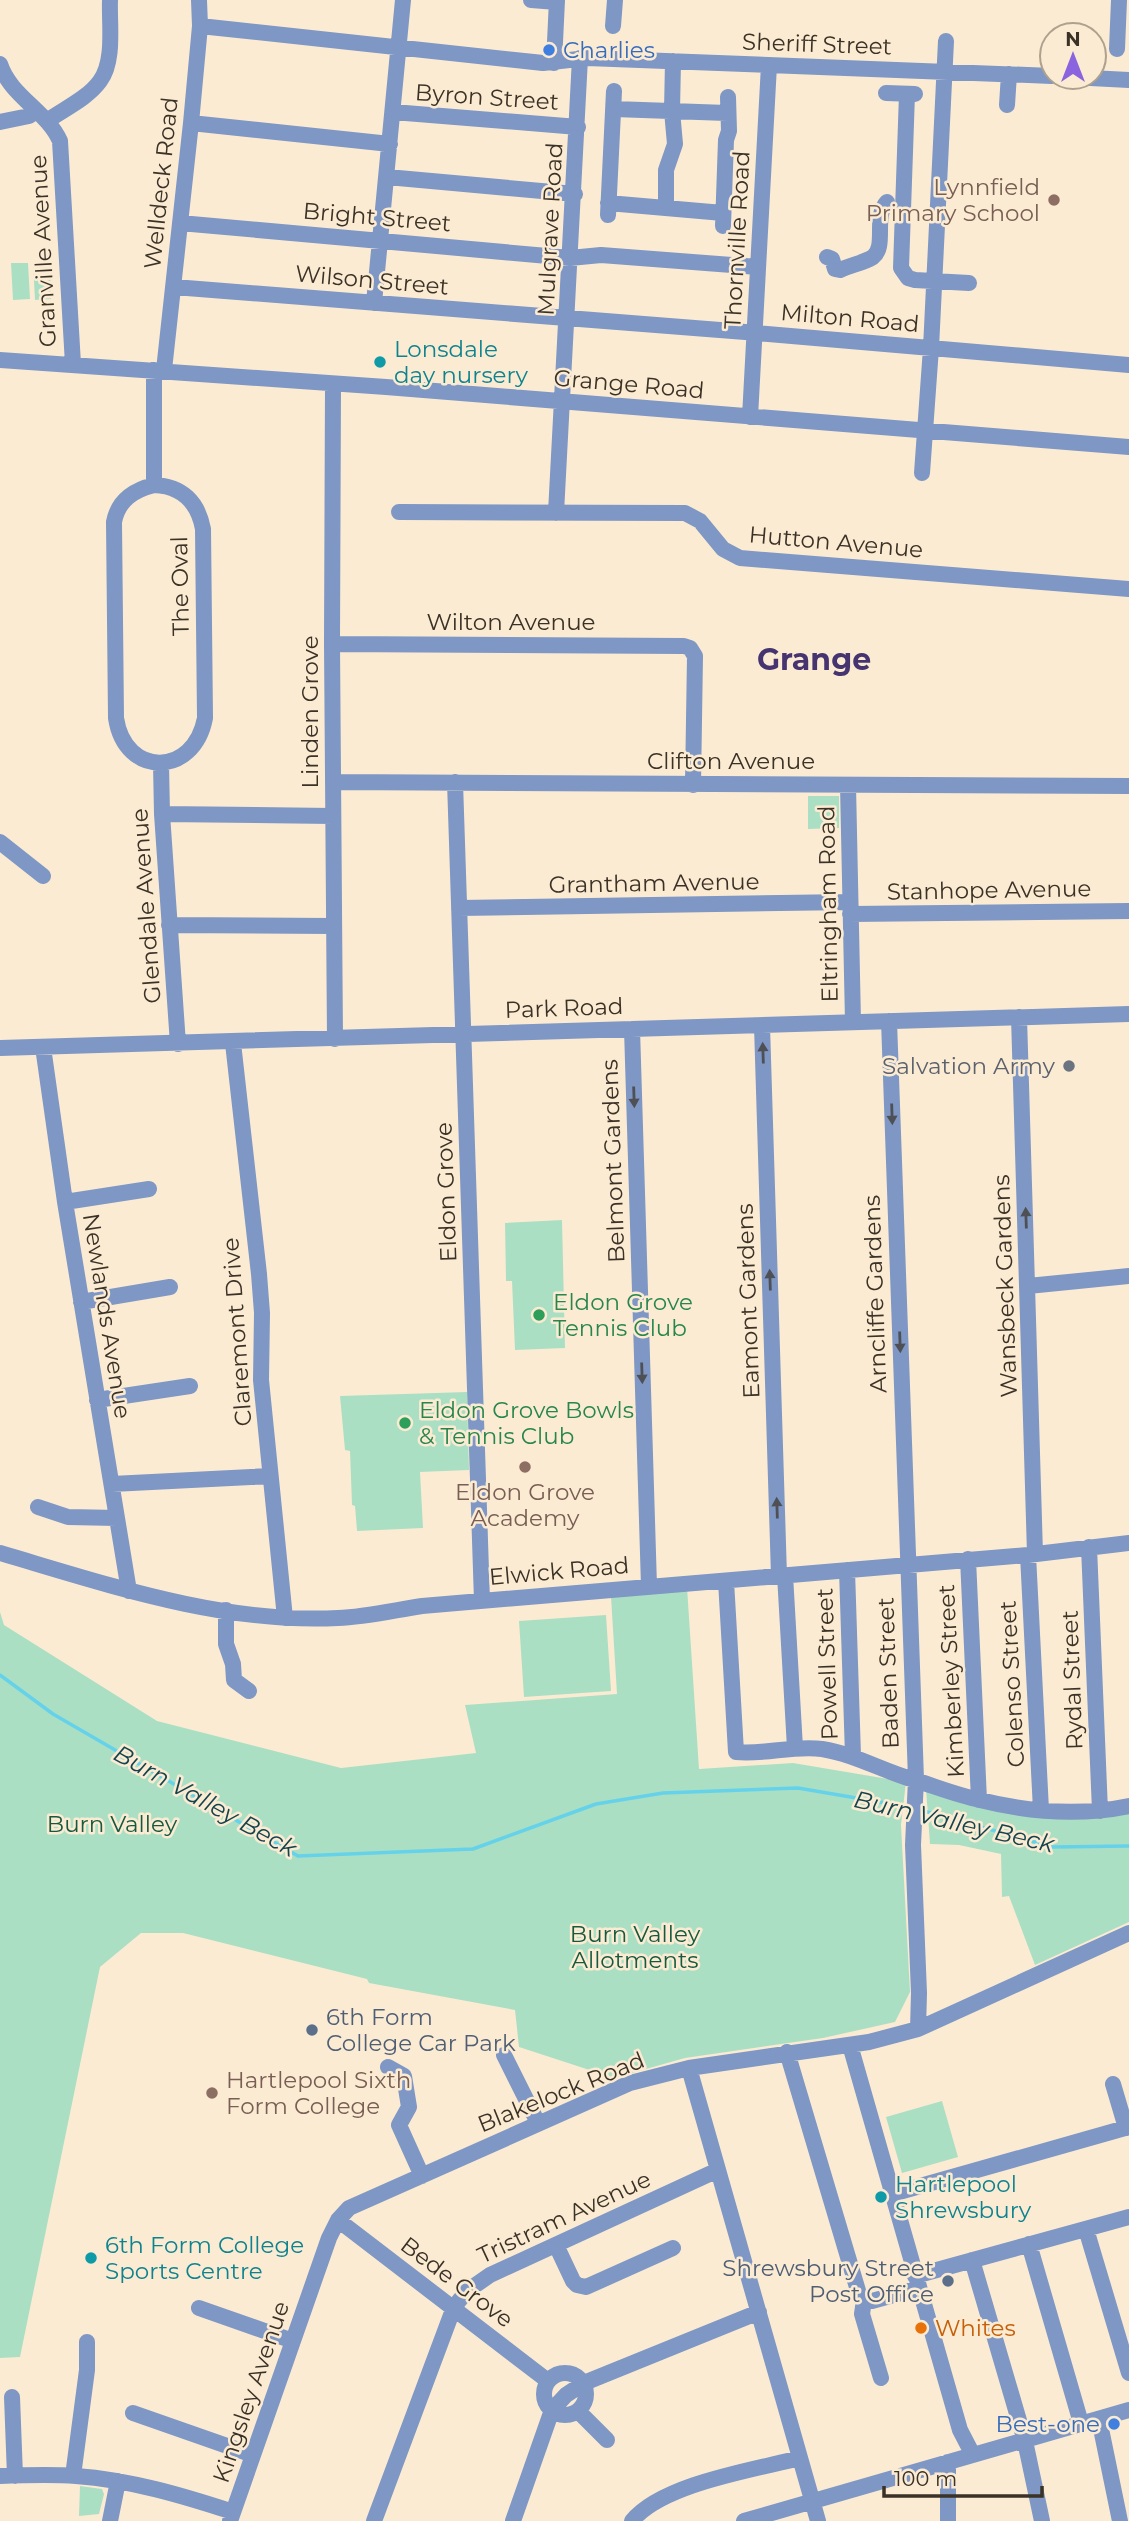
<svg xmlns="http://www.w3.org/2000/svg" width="1129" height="2521" viewBox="0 0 1129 2521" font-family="Montserrat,sans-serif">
<rect width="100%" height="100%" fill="#fcebd3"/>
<path fill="#abdfc4" d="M 50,262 L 51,299 L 35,300 L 33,263 Z
M 11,263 L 28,263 L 30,299 L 13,300 Z
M 808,796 L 839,796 L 839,828 L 808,829 Z
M 562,1220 L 565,1348 L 515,1350 L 512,1281 L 506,1281 L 505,1223 Z
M 467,1392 L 469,1470 L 420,1472 L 423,1528 L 357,1531 L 355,1506 L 352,1505 L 350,1451 L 345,1450 L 340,1396 Z
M 687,1587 L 699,1769 L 793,1763 L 906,1782 L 901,1825 L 910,1992 L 895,2022 L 823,2038 L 685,2058 L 614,2078 L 519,2047 L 515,2010 L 369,1983 L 367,1979 L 183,1933 L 141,1933 L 100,1967 L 20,2357 L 0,2358 L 0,1612 L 4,1625 L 157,1721 L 341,1768 L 476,1753 L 465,1705 L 617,1694 L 611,1597 Z
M 606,1615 L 611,1691 L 524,1697 L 519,1621 Z
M 926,1789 L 1040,1815 L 1129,1812 L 1129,1922 L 1035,1965 L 1009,1896 L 1002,1897 L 1001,1854 L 959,1845 L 930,1844 Z
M 942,2101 L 958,2157 L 902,2173 L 886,2117 Z
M 80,2486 L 102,2489 L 104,2494 L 99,2514 L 79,2516 Z"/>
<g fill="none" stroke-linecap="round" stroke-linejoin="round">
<path stroke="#65d2ea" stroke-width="3.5" d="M 0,1675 L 53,1714 L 298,1856 L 473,1849 L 596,1804 L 663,1793 L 798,1788 L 909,1807
M 920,1810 L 1053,1847 L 1129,1846"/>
<path stroke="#7e97c5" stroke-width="16" d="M 531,0 L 557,2
M 200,26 L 543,63 L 587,58 L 1052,76
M 613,26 L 615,0
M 1117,49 L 1119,0
M 554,63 L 557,0
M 0,64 C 10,96 47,111 60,141 L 73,364
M 1071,77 L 1129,80
M 886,93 L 915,94
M 907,94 L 901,268 L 908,278 L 915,280 L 969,283
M 1007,105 L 1009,74
M 614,109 L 727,113
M 393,112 L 578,127
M 47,121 C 64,109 88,98 100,81 C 115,61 109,24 110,0
M 0,122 L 29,116 L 36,111
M 191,123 L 390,144
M 387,177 L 575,194
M 608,203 L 723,213
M 666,208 L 666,170 L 675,144 L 672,111 L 673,61
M 608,215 L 614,91
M 180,223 L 570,258 L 601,255 L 758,267
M 723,226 L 726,140 L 729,131 L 728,97
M 827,257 L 832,259 L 835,269 L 840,270 C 850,265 864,263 873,257 C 887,246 873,217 887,202
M 174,287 C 492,312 811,336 1129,365
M 374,303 L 403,0
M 0,360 L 386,387 L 1129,447
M 154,370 L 154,485
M 164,370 L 191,123 L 200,26 L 199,0
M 333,384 L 332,644 L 335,1039
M 750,417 L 769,65
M 922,473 L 931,348 L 946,41
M 154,485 C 182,486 198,502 203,529 L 205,718 C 194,777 125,778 116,718 L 114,522 C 118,500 134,490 154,485 Z
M 399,512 L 685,513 L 700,521 L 723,549 L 740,558 L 1129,589
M 556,513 L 580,58
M 332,644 L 684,646 L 690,648 L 695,656 L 693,785
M 161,764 L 162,814 L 178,1044
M 333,782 L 1129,786
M 455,782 L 482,1601
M 848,785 L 853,1022
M 162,814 L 333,816
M 0,842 L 43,876
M 459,908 L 850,902
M 850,914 L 1129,911
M 169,925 L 333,926
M 1019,1017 L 1035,1554
M 889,1021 L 916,1779 L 913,1845 L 919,1993 L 918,2029
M 762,1026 L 779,1576
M 632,1029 L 649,1586
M 233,1043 L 259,1274 L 262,1313 L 261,1380 L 285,1618
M 43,1047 L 65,1202 L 129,1591
M 0,1048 L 1129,1014
M 65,1202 L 149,1189
M 1028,1286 L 1129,1276
M 81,1302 L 170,1287
M 97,1400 L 190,1386
M 112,1484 L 270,1476
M 38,1507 L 68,1517 L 117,1518
M 1089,1547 L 1100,1811
M 0,1553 C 109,1585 223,1624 338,1618 C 366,1617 395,1610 422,1606 L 1028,1555 L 1129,1543
M 1028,1555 L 1041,1810
M 968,1559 L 979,1800
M 847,1570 L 853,1756
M 785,1575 L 795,1748
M 726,1581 L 736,1752 C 765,1755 793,1745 822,1749 C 853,1754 879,1769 908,1778 C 932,1785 956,1795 980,1800 C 1028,1812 1081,1816 1129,1806
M 226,1610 L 226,1644 L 233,1664 L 234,1680 L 249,1691
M 850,2045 L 960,2430 L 973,2455
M 787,2052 L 859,2294 L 864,2300 L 862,2314 L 881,2378
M 504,2055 L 538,2123
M 388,2067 L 404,2076 L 409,2107 L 399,2125 L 422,2176
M 689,2068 L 818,2521
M 1113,2084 L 1126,2128
M 892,2194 L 1129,2127
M 338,2220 L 548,2381
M 1086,2229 L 1129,2373
M 1029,2244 L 1081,2423
M 556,2245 L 573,2281 L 577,2285 L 586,2287 L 673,2248
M 972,2260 L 1025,2441 L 1042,2521
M 915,2276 L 1129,2217
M 864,2300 L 872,2301 L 919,2288
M 199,2308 L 293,2341
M544 2394a21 21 0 1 1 42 0a21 21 0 1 1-42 0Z
M 12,2397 L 15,2476
M 578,2411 L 607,2440
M 133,2413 L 253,2455
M 1099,2419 L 1120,2521
M 948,2462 L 948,2521
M 0,2476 C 25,2475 51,2474 76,2476 C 130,2480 181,2495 233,2512
M 73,2476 L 87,2370 L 87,2342
M 110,2521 L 118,2481
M 230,2521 L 329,2238 L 338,2220 L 349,2208 L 630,2083 L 689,2068 L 869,2042 L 918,2029 L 1129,1933
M 374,2521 L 454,2307 L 467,2291 L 490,2275 L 718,2170
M 513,2521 L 552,2410 L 566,2395 L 584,2383 L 759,2312
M 632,2521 C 662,2484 753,2470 800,2458
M 744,2521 L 1129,2410"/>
</g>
<defs><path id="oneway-solid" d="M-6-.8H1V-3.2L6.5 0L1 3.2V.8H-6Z" transform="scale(1.75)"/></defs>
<g fill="#4e5056">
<use href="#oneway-solid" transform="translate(763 1053) rotate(-92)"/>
<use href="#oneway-solid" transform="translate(634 1097) rotate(88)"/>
<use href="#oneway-solid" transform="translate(892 1114) rotate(88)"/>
<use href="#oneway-solid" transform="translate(1026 1218) rotate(-92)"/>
<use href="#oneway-solid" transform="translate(770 1280) rotate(-92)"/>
<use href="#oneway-solid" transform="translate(900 1342) rotate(88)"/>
<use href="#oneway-solid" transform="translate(642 1373) rotate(88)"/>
<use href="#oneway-solid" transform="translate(777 1508) rotate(-92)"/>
</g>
<g fill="#3f7fe0" stroke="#fcebd3" stroke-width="2.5">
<circle cx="549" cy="50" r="7"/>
<circle cx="1114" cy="2424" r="7"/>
</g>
<g fill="#8d6e63" stroke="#fcebd3" stroke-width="2.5">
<circle cx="1054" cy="200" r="7"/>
<circle cx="525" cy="1467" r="7"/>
<circle cx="212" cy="2093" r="7"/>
</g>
<g fill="#0f9aa8" stroke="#fcebd3" stroke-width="2.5">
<circle cx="380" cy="362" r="7"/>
<circle cx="881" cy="2197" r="7"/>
<circle cx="91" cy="2258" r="7"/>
</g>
<circle fill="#6b7280" stroke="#fcebd3" stroke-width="2.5" cx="1069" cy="1066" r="7"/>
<g fill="#2e9e5b" stroke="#fcebd3" stroke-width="2.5">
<circle cx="539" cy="1315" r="7"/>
<circle cx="405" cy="1423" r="7"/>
</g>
<g fill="#5c6f8a" stroke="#fcebd3" stroke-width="2.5">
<circle cx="312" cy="2030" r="7"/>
<circle cx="948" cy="2281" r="7"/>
</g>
<circle fill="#e8710a" stroke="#fcebd3" stroke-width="2.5" cx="921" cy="2328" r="7"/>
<g text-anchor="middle" stroke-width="5" stroke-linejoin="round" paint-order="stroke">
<g font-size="23" fill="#3a3226" stroke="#fcebd3">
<text transform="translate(817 44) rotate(2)" y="8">Sheriff Street</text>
<text transform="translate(487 97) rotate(4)" y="8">Byron Street</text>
<text transform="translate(161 183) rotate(-84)" y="8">Welldeck Road</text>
<text transform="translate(377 217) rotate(5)" y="8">Bright Street</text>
<text transform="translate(550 229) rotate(-87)" y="8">Mulgrave Road</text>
<text transform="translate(737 240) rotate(-87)" y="8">Thornville Road</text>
<text transform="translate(43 251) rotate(-93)" y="8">Granville Avenue</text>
<text transform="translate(372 280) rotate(5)" y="8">Wilson Street</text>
<text transform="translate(850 318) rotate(5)" y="8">Milton Road</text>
<text transform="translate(629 384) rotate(5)" y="8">Grange Road</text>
<text transform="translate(836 542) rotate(5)" y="8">Hutton Avenue</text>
<text transform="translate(180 586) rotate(-91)" y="8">The Oval</text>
<text x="511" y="630">Wilton Avenue</text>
<text transform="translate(310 712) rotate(-90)" y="8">Linden Grove</text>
<text x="731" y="769">Clifton Avenue</text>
<text transform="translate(654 883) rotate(-1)" y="8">Grantham Avenue</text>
<text transform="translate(989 890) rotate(-1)" y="8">Stanhope Avenue</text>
<text transform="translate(828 904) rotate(-91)" y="8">Eltringham Road</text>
<text transform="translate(146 906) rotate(-94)" y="8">Glendale Avenue</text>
<text transform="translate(564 1008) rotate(-2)" y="8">Park Road</text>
<text transform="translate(613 1161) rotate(-92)" y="8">Belmont Gardens</text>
<text transform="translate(446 1192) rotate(-92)" y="8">Eldon Grove</text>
<text transform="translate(1005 1286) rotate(-92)" y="8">Wansbeck Gardens</text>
<text transform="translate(875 1294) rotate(-92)" y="8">Arncliffe Gardens</text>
<text transform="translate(748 1301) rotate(-92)" y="8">Eamont Gardens</text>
<text transform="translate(107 1316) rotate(81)" y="8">Newlands Avenue</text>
<text transform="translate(237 1332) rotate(-94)" y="8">Claremont Drive</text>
<text transform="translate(559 1571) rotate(-5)" y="8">Elwick Road</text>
<text transform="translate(827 1664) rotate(-92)" y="8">Powell Street</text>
<text transform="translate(888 1673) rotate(-92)" y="8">Baden Street</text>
<text transform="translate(1072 1680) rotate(-92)" y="8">Rydal Street</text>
<text transform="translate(951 1681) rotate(-93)" y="8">Kimberley Street</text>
<text transform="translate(1012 1684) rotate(-93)" y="8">Colenso Street</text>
<text transform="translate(561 2092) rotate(-22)" y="8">Blakelock Road</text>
<text transform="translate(564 2217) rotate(-25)" y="8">Tristram Avenue</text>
<text transform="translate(457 2282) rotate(37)" y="8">Bede Grove</text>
<text transform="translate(251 2392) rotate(-71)" y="8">Kingsley Avenue</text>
</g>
<g font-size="23" fill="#366cbe" stroke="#fcebd3" text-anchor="start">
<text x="563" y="58">Charlies</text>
<text x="1100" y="2432" text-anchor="end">Best-one</text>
</g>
<g font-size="23" fill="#785e54" stroke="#fcebd3" text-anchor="end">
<text x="1040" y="195">Lynnfield<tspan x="1040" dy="26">Primary School</tspan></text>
<text x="525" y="1500" text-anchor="middle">Eldon Grove<tspan x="525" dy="26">Academy</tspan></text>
<text x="226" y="2088" text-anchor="start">Hartlepool Sixth<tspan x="226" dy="26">Form College</tspan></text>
</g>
<g font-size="23" fill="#0d838f" stroke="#fcebd3" text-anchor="start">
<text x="394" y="357">Lonsdale<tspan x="394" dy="26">day nursery</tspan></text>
<text x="895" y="2192">Hartlepool<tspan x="895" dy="26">Shrewsbury</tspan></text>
<text x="105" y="2253">6th Form College<tspan x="105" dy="26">Sports Centre</tspan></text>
</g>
<g font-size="23" fill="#5b616d" stroke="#fcebd3" text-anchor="end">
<text x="1055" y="1074">Salvation Army</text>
</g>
<g font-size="23" fill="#27864d" stroke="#fcebd3" text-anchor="start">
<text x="553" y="1310">Eldon Grove<tspan x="553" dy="26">Tennis Club</tspan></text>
<text x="419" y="1418">Eldon Grove Bowls<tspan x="419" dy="26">&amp; Tennis Club</tspan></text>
</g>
<g font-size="23" fill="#155a3f" stroke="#fcebd3">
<text x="112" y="1832">Burn Valley</text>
<text x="635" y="1942">Burn Valley<tspan x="635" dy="26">Allotments</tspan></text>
</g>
<g font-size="23" fill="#4e5e75" stroke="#fcebd3" text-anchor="start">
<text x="326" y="2025">6th Form<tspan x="326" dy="26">College Car Park</tspan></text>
<text x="934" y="2276" text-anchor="end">Shrewsbury Street<tspan x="934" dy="26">Post Office</tspan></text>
</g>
<g font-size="23" fill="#c56008" stroke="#fcebd3" text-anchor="start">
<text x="935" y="2336">Whites</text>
</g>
<g font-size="24" font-style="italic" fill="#13444e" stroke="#fcebd3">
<text transform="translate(205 1801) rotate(29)" y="8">Burn Valley Beck</text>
<text transform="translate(954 1822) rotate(13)" y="8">Burn Valley Beck</text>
</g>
<g font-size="30" font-weight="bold" fill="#453470" stroke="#fcebd3">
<text x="814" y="670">Grange</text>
</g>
</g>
<g transform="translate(1073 56)"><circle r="33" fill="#fcebd3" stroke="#aea18e" stroke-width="2"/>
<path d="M0-5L12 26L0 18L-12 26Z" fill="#8a63de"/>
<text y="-10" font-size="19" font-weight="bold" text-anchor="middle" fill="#3a3226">N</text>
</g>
<path d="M884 2486v10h158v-10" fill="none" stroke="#3a3226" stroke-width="3.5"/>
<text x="894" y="2486" font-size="21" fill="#3a3226" stroke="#fcebd3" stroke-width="5" paint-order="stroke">100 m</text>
</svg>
